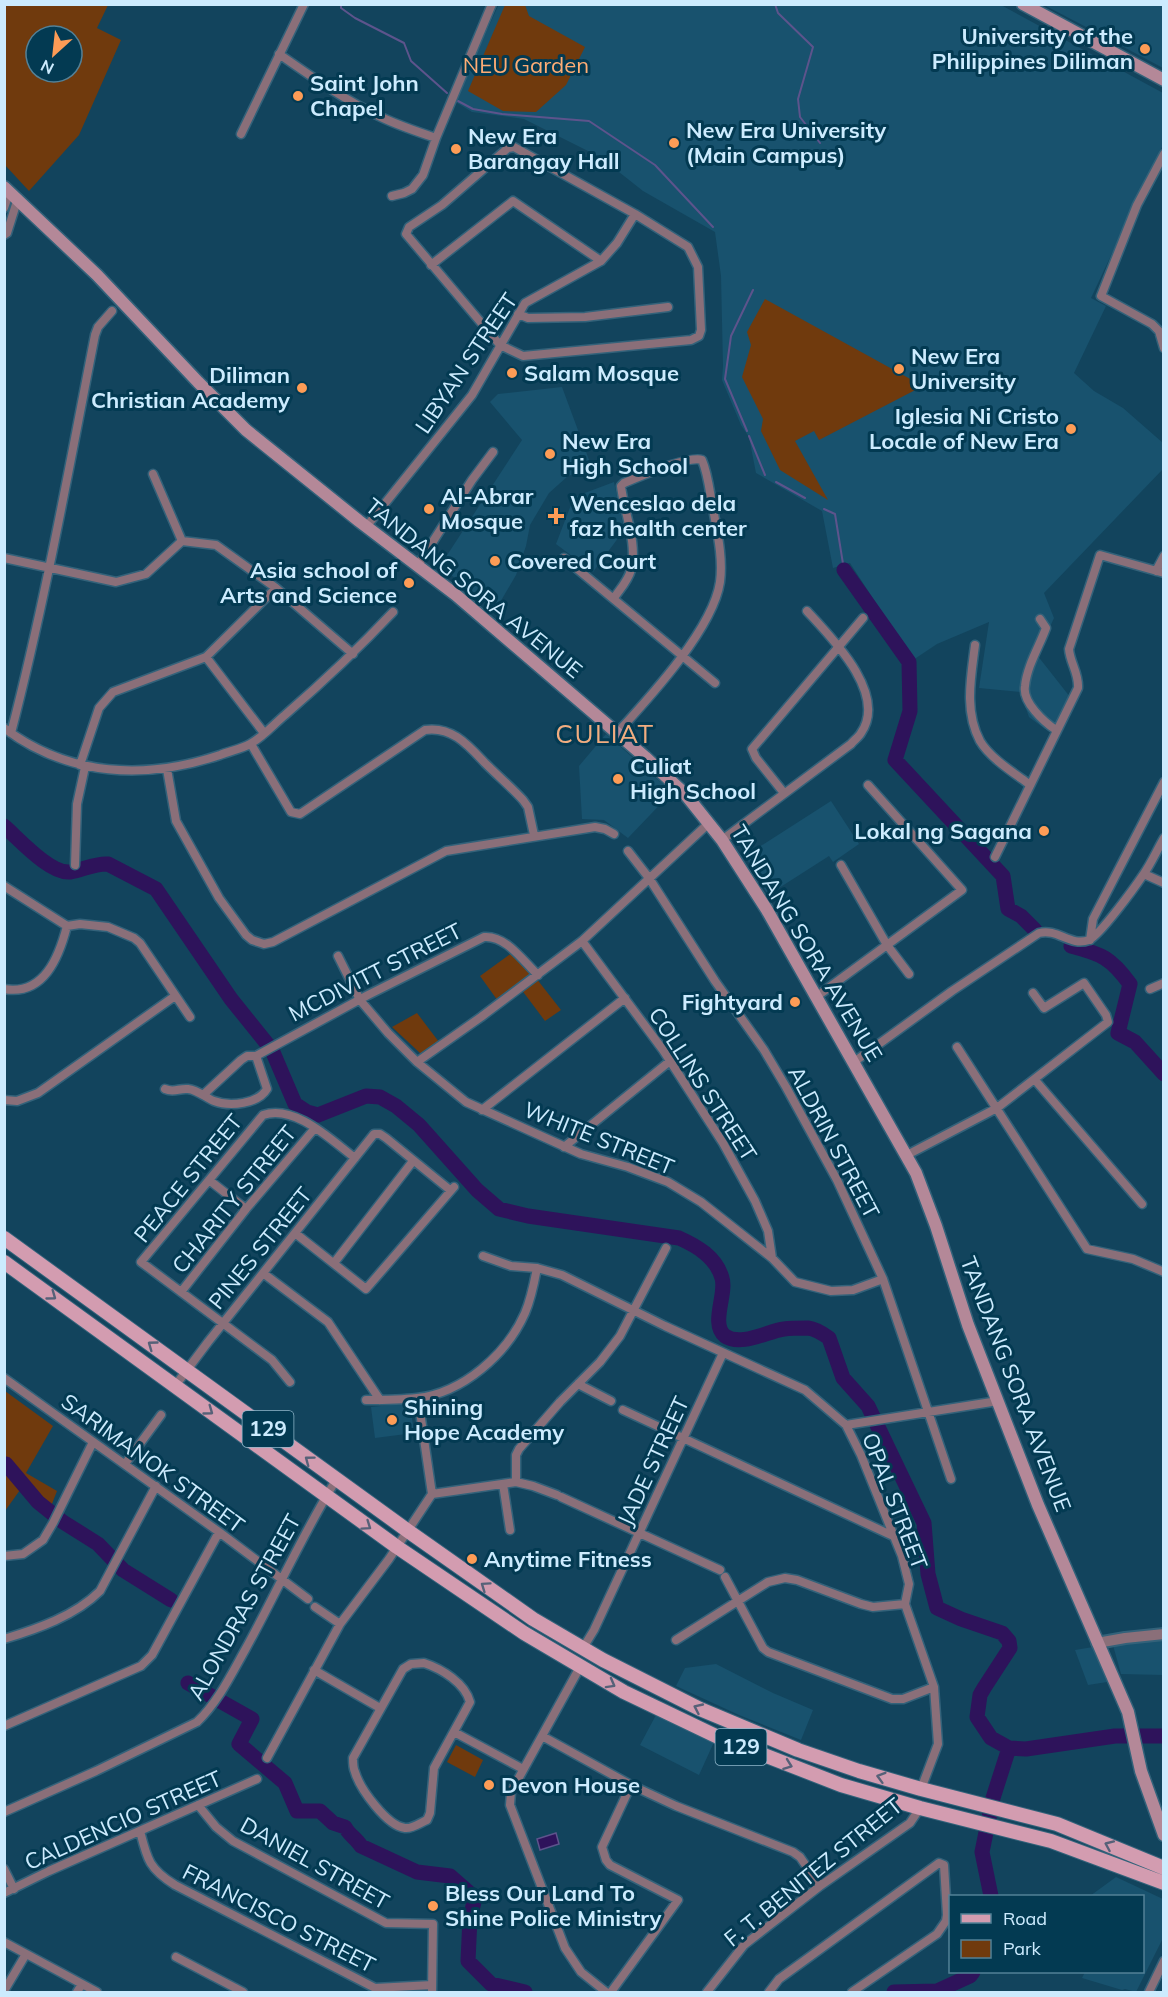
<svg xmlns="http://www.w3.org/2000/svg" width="1168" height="1997" viewBox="0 0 1168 1997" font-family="Mulish,sans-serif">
<rect width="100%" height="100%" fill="#12445d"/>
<path fill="#18526e" d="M 499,4 L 1001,5 L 1163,93 L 1163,145 L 1091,298 L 1106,306 L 1074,373 L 1094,391 L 1123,408 L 1163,443 L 1163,469 L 1044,593 L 1054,618 L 1037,655 L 1074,702 L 1061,729 L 1045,729 L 1029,717 L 1020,692 L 979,688 L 989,622 L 937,644 L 913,660 L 850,563 L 833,568 L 822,511 L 756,473 L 749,437 L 741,425 L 722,380 L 723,366 L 721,276 L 715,232 L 643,191 L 600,157 L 524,119 L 472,112 L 454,101 Z
M 1044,5 L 1163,5 L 1163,68 L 1090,29 Z
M 562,387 L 592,468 L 568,476 L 549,493 L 530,525 L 526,546 L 516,575 L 495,611 L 440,566 L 522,440 L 490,402 L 498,394 Z
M 614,482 L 624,530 L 593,572 L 556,544 L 574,497 Z
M 606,734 L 672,792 L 628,838 L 604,820 L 582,819 L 579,766 Z
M 831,801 L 859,844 L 833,862 L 829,856 L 768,895 L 745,856 Z
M 410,1403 L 414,1433 L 375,1438 L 371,1407 Z
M 1111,1638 L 1163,1638 L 1163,1675 L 1121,1674 Z
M 1093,1647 L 1107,1682 L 1088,1685 L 1075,1650 Z
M 716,1664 L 773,1693 L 813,1710 L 801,1740 L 739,1715 L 676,1686 L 685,1668 Z
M 656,1715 L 714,1742 L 699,1775 L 640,1745 Z
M 1116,1877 L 1163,1899 L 1163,1938 L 1136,1992 L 1125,1989 L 1122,1990 L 1082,1978 L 1085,1972 L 1142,1972 L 1142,1896 L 1090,1896 Z"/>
<path fill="#703a0d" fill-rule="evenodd" d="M 5,4 L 108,5 L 97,28 L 121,40 L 79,135 L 29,191 L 5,165 ZM 36,36 L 72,36 L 72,72 L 36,72 Z
M 505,5 L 525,5 L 529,16 L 585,47 L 566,85 L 536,112 L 503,111 L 468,91 Z
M 765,299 L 923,386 L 819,440 L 814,431 L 795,441 L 828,500 L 780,470 L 761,431 L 763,419 L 742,377 L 751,345 L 747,332 Z
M 513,952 L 535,974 L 498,1001 L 480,976 Z
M 536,978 L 561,1010 L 545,1021 L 521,989 Z
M 417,1013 L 439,1042 L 424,1053 L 420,1053 L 392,1027 Z
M 5,1391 L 53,1426 L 26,1473 L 57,1491 L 48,1514 L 20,1490 L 5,1511 Z
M 456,1745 L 483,1760 L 475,1777 L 447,1762 Z"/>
<path fill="#2e135b" stroke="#5d548c" stroke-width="1.5" d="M 556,1833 L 559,1844 L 540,1850 L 537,1839 Z"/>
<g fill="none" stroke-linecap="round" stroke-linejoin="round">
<path stroke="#5d548c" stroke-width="2" d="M 341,4 L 341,8 L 355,18 L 404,43 L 411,61 L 447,93
M 775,4 L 778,13 L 813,47 L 798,99 L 800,117 L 820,143
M 458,101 L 473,109 L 502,114 L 589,121 L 655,165 L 713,227
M 747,431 L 725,379 L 731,336 L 753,290
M 749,436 L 765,475
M 776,482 L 805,498
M 824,509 L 835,514 L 844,570"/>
<path stroke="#2e135b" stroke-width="15" d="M 844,570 L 909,662 L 910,711 L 895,760 L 1003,876 L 1008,909 L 1021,916 L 1035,930
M 4,826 C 19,839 50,874 70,872 C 83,870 95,863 108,864 L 156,889 L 231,999 L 272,1050 L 295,1104 L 307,1112 L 318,1115 L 366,1096 L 380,1097 L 396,1106 L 419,1125 L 477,1190 L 499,1209 L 528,1216 L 679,1238 C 697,1246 716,1257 722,1278 C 727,1294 710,1324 725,1336 C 741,1347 768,1331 784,1329 C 791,1328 801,1328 808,1328 C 816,1329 822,1333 829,1338 L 843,1378 L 868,1406 L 924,1523 L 928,1574 L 937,1608 L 961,1619 L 1002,1633 L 1009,1641 L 1010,1648 L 984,1688 L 980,1695 L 977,1717 L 991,1738 L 1009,1748 L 1026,1749 L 1115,1736 L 1164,1736
M 1071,946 C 1102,954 1111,958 1130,984 L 1118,1033 L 1135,1042 L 1164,1074
M 6,1464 L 38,1502 L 63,1522 L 98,1544 L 123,1570 L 171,1600
M 188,1683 L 252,1719 L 239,1744 L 285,1783 L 297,1811 L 320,1811 L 333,1823 L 345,1827 C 349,1835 356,1838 361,1846 L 417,1872 L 450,1876 L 475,1898 L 470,1918 L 468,1961 L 491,1984 L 525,1992
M 991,1896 L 982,1852 L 993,1798 L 1009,1748
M 894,1992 L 937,1991 L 970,1976 L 973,1972"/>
<g stroke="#33627a" stroke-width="11">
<path id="minor" d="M 279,54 C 312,77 346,101 383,118 C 400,126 418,132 436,138
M 241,134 L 304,4
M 514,147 L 635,214 L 688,247 L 698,267 L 701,330 L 699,336 L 691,340 L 523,356 L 500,345 L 406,234 L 409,227 L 442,205 L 508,148 Z
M 1164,154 L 1137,205 L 1101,296 L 1152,324 L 1159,331 L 1164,348
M 392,196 L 404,193 L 412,189 L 423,175 L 436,138 L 492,4
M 4,208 L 10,191
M 4,235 L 7,233 L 18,198
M 431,265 L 513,201 L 601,261
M 518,314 L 528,318 L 585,317 L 668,307
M 153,474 L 182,541
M 366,527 L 472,395 L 525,303 L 601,261 L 617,243 L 635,214
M 4,558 L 116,582 L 146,574 L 182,541 L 216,545 L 276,588 L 353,654
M 564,558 L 715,683
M 418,565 L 472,480 L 493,452
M 1156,571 L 1164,556
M 614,598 C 620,589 628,581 631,570 C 638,543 624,513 621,486 L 624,483 C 638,477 690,455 702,460 C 709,476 710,497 714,514 C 718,536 723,560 720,582 C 713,629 649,698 617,733
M 1040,619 L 1046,628 C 1039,647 1027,666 1025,686 C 1022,702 1044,722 1056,730
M 975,645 C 971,677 964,711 980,741 C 990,758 1014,773 1029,784
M 206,657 L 264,733
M 4,728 C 69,777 146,780 220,755 C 230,751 241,749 250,744 C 263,737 274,724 285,715 C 323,682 359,648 393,612
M 11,733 C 45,602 69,468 95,335 L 98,327 L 112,311
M 251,744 L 291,812 L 300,814 L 425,730 C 452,726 468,745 485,763 C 498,776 511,787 523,800 L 528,807 L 534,835
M 80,765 L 99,708 L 113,692 L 206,657 L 276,588
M 167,769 L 176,821 L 219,898 L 246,935 L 252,940 L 264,944 L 273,942 L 446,851 L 595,827 L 605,829 L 614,834
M 784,793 L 756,758 L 752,749 L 863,618
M 722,840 L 851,744 C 854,740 859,737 861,733 C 888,694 832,638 807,611
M 628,851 L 649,878 L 715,981 L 764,1050 L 786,1087 L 837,1180 L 883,1279 L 951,1479
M 995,857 L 1078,688 C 1079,673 1070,663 1069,649 L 1100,555 L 1164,573
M 75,865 L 77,804 L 85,767
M 841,865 L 887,945 L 909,974
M 1144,874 L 1164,883
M 4,886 L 67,926 L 80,924 L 108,927 L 134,938 L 140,943 L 190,1017
M 1090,940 L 1093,919 L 1164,782
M 582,941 L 663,1050 L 723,1143 L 755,1201 L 768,1231 L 772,1258
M 338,956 L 360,1000 L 388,1033 L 417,1062 L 466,1102 L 581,1154 L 628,1167 L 668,1182 L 701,1202 L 772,1258 L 795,1282 L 831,1291 L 853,1290 L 883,1279
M 4,989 C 44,996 59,957 67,926
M 1150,989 L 1164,983
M 816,997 L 962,890 L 868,785
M 957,1047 L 1087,1249 L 1133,1259 L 1164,1272
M 256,1056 L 368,995 L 484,937 C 506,935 523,961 538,975
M 417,1062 L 481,1017 L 582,941 L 709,823
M 854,1062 L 952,991 L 1039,933 C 1058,928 1070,947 1089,940 C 1100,935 1135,887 1143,875 C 1151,864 1157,850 1164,838
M 1035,1080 L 1142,1204
M 165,1089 C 174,1093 179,1088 188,1089 C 198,1090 206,1098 214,1101 C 230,1107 258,1104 267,1089 L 256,1056 L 247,1056 L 241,1060 L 203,1095
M 4,1100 L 17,1101 L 38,1093 L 175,996
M 482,1110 L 625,998
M 564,1147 L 670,1061
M 907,1155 L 997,1108 L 1108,1022 L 1106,1015 L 1084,983 L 1044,1008 L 1033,993
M 209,1180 L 246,1209
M 295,1233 L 366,1289 L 454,1187
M 483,1256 L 511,1266 L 537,1268 L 562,1275 L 665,1326 L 805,1390 L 846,1425 L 861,1455 L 902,1556 L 909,1584 L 905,1604 L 934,1687 L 938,1744 L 921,1789
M 334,1263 L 413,1161
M 263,1273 L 328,1322 L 380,1400
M 181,1292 L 246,1209 L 315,1128
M 4,1378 L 219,1532 L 308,1599
M 290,1382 L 272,1360 L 141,1262 L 263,1115 C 295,1104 331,1140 355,1158
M 578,1384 L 611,1401
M 175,1386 L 208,1342 L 374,1134 L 380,1134 L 386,1138 L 450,1190
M 366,1400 C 382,1400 400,1400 417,1398 C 463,1393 507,1354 525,1313 C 531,1299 534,1284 537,1268
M 623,1410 L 893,1536
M 846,1425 L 998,1401
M 125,1464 L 161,1415
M 516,1482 L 516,1455 L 519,1449 L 560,1402 L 600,1362 L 620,1336 L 666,1248
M 503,1484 L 510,1530
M 432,1494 L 516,1482 L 533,1486 L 557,1495
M 561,1497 L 720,1570
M 4,1556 L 23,1554 L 43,1540 L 53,1523 L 93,1442
M 725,1577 L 763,1648 L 768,1652 L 892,1699 L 903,1699 L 934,1687
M 315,1607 L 340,1624
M 4,1639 C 37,1629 75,1616 100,1591 L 156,1486
M 676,1640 L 768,1582 L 785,1578 L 797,1580 L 861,1604 L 873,1607 L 905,1604
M 583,1648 L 594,1630 L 723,1353
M 424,1663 C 442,1669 465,1683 470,1702 L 434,1768 L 430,1813 L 427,1820 C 420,1823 412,1829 405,1828 C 387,1826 360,1789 355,1772 C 353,1768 353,1763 353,1758 L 403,1669 L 411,1664 Z
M 580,1667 L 511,1792 L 510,1805 L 565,1948 L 581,1972 L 606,1992
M 314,1670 L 380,1708
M 4,1726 L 141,1666 L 152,1655 L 219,1532
M 454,1732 L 523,1769
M 542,1736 L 631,1785 L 676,1806 L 793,1852 L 800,1857 L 820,1886
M 267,1758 L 340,1624 L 389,1559 L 432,1494 L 418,1398
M 198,1805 L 216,1827 L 233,1841 L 386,1923 L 433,1924 L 432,1992
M 4,1812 L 96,1771 L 197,1722 C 218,1702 231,1675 245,1650 C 276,1594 302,1535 336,1480
M 140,1831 C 147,1859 149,1869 175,1885 L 375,1988 L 432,1985
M 4,1869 L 14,1889
M 4,1893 L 49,1871 L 257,1779
M 4,1942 L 97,1992
M 176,1957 L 243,1992
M 4,1991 L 26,1954
M 77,1992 L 82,1984
M 611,1992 L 678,1900 L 610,1865 L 606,1860 L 602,1847 L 631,1785
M 707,1992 L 744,1945 L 820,1886 L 910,1823 L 920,1808
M 769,1992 L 779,1979 L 939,1863 L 944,1865 L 947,1915 L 946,1921 L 937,1934 L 852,1992
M 1149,1992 L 1164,1961"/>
</g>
<g stroke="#33627a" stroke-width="14">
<path id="tertiary" d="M 1097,1643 L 1125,1638 L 1164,1634"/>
</g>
<g stroke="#33627a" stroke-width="15">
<path id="secondary" d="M 1023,4 L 1164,80
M 4,187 L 97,275 L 198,382 L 246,430 L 359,521 L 456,595 L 645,757 L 686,795 L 722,840 L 767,910 L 916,1173 L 936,1226 L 968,1325 L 1038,1505 L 1128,1712 L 1141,1771 L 1164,1835"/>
</g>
<g stroke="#33627a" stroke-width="16">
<path id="primary" d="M 4,1238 L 408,1531 L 533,1619 L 603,1660 L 700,1709 L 798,1750 L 859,1771 L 921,1789 L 1057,1824 L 1164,1868
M 4,1262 L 397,1547 L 524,1633 L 624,1692 L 718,1737 L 841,1785 L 920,1808 L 1051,1841 L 1164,1883"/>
</g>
<use href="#minor" stroke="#8a6f79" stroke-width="8"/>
<use href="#tertiary" stroke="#8a6f79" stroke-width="10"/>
<use href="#secondary" stroke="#b48898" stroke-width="12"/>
<use href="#primary" stroke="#d39cb0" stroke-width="14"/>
</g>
<defs><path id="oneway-chevron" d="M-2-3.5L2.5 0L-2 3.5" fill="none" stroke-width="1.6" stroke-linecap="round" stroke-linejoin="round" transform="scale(1.5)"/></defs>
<g stroke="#566178">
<use href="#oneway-chevron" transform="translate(52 1296) rotate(36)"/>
<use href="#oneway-chevron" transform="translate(152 1345) rotate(-144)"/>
<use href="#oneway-chevron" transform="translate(209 1411) rotate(36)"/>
<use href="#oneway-chevron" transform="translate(309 1460) rotate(-143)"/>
<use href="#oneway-chevron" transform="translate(367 1526) rotate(35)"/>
<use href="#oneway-chevron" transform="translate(485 1586) rotate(-145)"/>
<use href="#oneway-chevron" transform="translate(611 1684) rotate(29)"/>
<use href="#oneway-chevron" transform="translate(698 1708) rotate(-155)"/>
<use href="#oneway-chevron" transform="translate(788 1765) rotate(20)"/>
<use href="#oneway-chevron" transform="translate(881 1777) rotate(-164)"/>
<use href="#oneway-chevron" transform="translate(1109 1845) rotate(-156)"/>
</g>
<g fill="#fd9c56" stroke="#033a52" stroke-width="2">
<circle cx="1145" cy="49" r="6"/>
<circle cx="298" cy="96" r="6"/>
<circle cx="674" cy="143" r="6"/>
<circle cx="456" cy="149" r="6"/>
<circle cx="899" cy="369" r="6"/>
<circle cx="512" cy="373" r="6"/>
<circle cx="302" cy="388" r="6"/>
<circle cx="1071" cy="429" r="6"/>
<circle cx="550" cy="454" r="6"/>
<circle cx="429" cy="509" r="6"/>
<path d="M553 507h6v6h6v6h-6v6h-6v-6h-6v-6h6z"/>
<circle cx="495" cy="561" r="6"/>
<circle cx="409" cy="583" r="6"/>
<circle cx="618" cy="779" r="6"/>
<circle cx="1044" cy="831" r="6"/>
<circle cx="795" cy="1002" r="6"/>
<circle cx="392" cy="1420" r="6"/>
<circle cx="472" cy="1559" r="6"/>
<circle cx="489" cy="1785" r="6"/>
<circle cx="433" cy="1906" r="6"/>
</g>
<g text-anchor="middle" stroke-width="6" stroke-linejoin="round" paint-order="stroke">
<g fill="#033a52" stroke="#90b6ca" stroke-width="1.5">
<rect x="242.5" y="1411" width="51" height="36" rx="4.5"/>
<rect x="715.5" y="1729" width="51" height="36" rx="4.5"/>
</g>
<g font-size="21" font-weight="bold" fill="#ccebfe">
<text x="268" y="1436">129</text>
<text x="741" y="1754">129</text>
</g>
<g font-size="22" font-weight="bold" fill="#ccebfe" stroke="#033a52" text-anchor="start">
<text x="1133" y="44" text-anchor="end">University of the<tspan x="1133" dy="25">Philippines Diliman</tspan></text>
<text x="310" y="91">Saint John<tspan x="310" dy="25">Chapel</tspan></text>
<text x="686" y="138">New Era University<tspan x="686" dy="25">(Main Campus)</tspan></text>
<text x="468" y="144">New Era<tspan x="468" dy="25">Barangay Hall</tspan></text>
<text x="911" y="364">New Era<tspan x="911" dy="25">University</tspan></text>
<text x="524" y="381">Salam Mosque</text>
<text x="290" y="383" text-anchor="end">Diliman<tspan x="290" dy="25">Christian Academy</tspan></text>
<text x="1059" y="424" text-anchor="end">Iglesia Ni Cristo<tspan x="1059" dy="25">Locale of New Era</tspan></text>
<text x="562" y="449">New Era<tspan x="562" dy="25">High School</tspan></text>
<text x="441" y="504">Al-Abrar<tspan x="441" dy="25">Mosque</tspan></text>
<text x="570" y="511">Wenceslao dela<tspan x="570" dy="25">faz health center</tspan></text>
<text x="507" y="569">Covered Court</text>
<text x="397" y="578" text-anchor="end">Asia school of<tspan x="397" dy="25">Arts and Science</tspan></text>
<text x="630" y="774">Culiat<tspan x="630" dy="25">High School</tspan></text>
<text x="1032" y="839" text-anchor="end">Lokal ng Sagana</text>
<text x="783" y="1010" text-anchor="end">Fightyard</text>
<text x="404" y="1415">Shining<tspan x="404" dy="25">Hope Academy</tspan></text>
<text x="484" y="1567">Anytime Fitness</text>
<text x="501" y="1793">Devon House</text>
<text x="445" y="1901">Bless Our Land To<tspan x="445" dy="25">Shine Police Ministry</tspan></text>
</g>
<g font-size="22" fill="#fead75" stroke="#033a52">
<text x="526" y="73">NEU Garden</text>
</g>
<g font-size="22" fill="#ccebfe" stroke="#033a52">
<text transform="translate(466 363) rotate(-56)" y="8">LIBYAN STREET</text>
<text transform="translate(474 588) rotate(39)" y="8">TANDANG SORA AVENUE</text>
<text transform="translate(807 943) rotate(59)" y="8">TANDANG SORA AVENUE</text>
<text transform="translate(375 972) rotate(-27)" y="8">MCDIVITT STREET</text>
<text transform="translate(703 1084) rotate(57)" y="8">COLLINS STREET</text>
<text transform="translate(599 1138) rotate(22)" y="8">WHITE STREET</text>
<text transform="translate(834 1142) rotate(62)" y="8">ALDRIN STREET</text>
<text transform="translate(188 1178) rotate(-51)" y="8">PEACE STREET</text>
<text transform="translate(234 1199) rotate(-51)" y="8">CHARITY STREET</text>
<text transform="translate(260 1248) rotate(-51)" y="8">PINES STREET</text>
<text transform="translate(1016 1384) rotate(69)" y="8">TANDANG SORA AVENUE</text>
<text transform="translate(653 1461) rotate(-65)" y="8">JADE STREET</text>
<text transform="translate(153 1463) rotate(36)" y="8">SARIMANOK STREET</text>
<text transform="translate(895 1501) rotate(69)" y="8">OPAL STREET</text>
<text transform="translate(244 1607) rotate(-61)" y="8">ALONDRAS STREET</text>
<text transform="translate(123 1820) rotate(-24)" y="8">CALDENCIO STREET</text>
<text transform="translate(315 1863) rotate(29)" y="8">DANIEL STREET</text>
<text transform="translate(813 1872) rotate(-39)" y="8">F. T. BENITEZ STREET</text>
<text transform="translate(279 1918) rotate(27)" y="8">FRANCISCO STREET</text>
</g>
<g font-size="26" letter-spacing="1.5" fill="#f1ad80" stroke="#033a52">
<text x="605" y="743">CULIAT</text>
</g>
</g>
<rect width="1168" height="1997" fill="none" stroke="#ccebfe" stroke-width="12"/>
<rect x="949" y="1895" width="195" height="78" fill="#033a52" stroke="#538197" stroke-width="1.5"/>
<rect x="961" y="1914" width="30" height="9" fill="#d39cb0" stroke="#538197" stroke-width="1.5"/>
<text x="1003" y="1925" font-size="18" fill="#ccebfe">Road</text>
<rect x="961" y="1940" width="30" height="18" fill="#703a0d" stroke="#538197" stroke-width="1.5"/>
<text x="1003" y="1955" font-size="18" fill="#ccebfe">Park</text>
<g transform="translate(54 54) rotate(207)"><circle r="28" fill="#033a52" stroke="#538197" stroke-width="1.5"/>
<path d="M0-4.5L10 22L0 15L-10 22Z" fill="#fd9c56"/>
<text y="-9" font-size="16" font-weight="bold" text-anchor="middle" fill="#ccebfe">N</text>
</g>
</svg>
